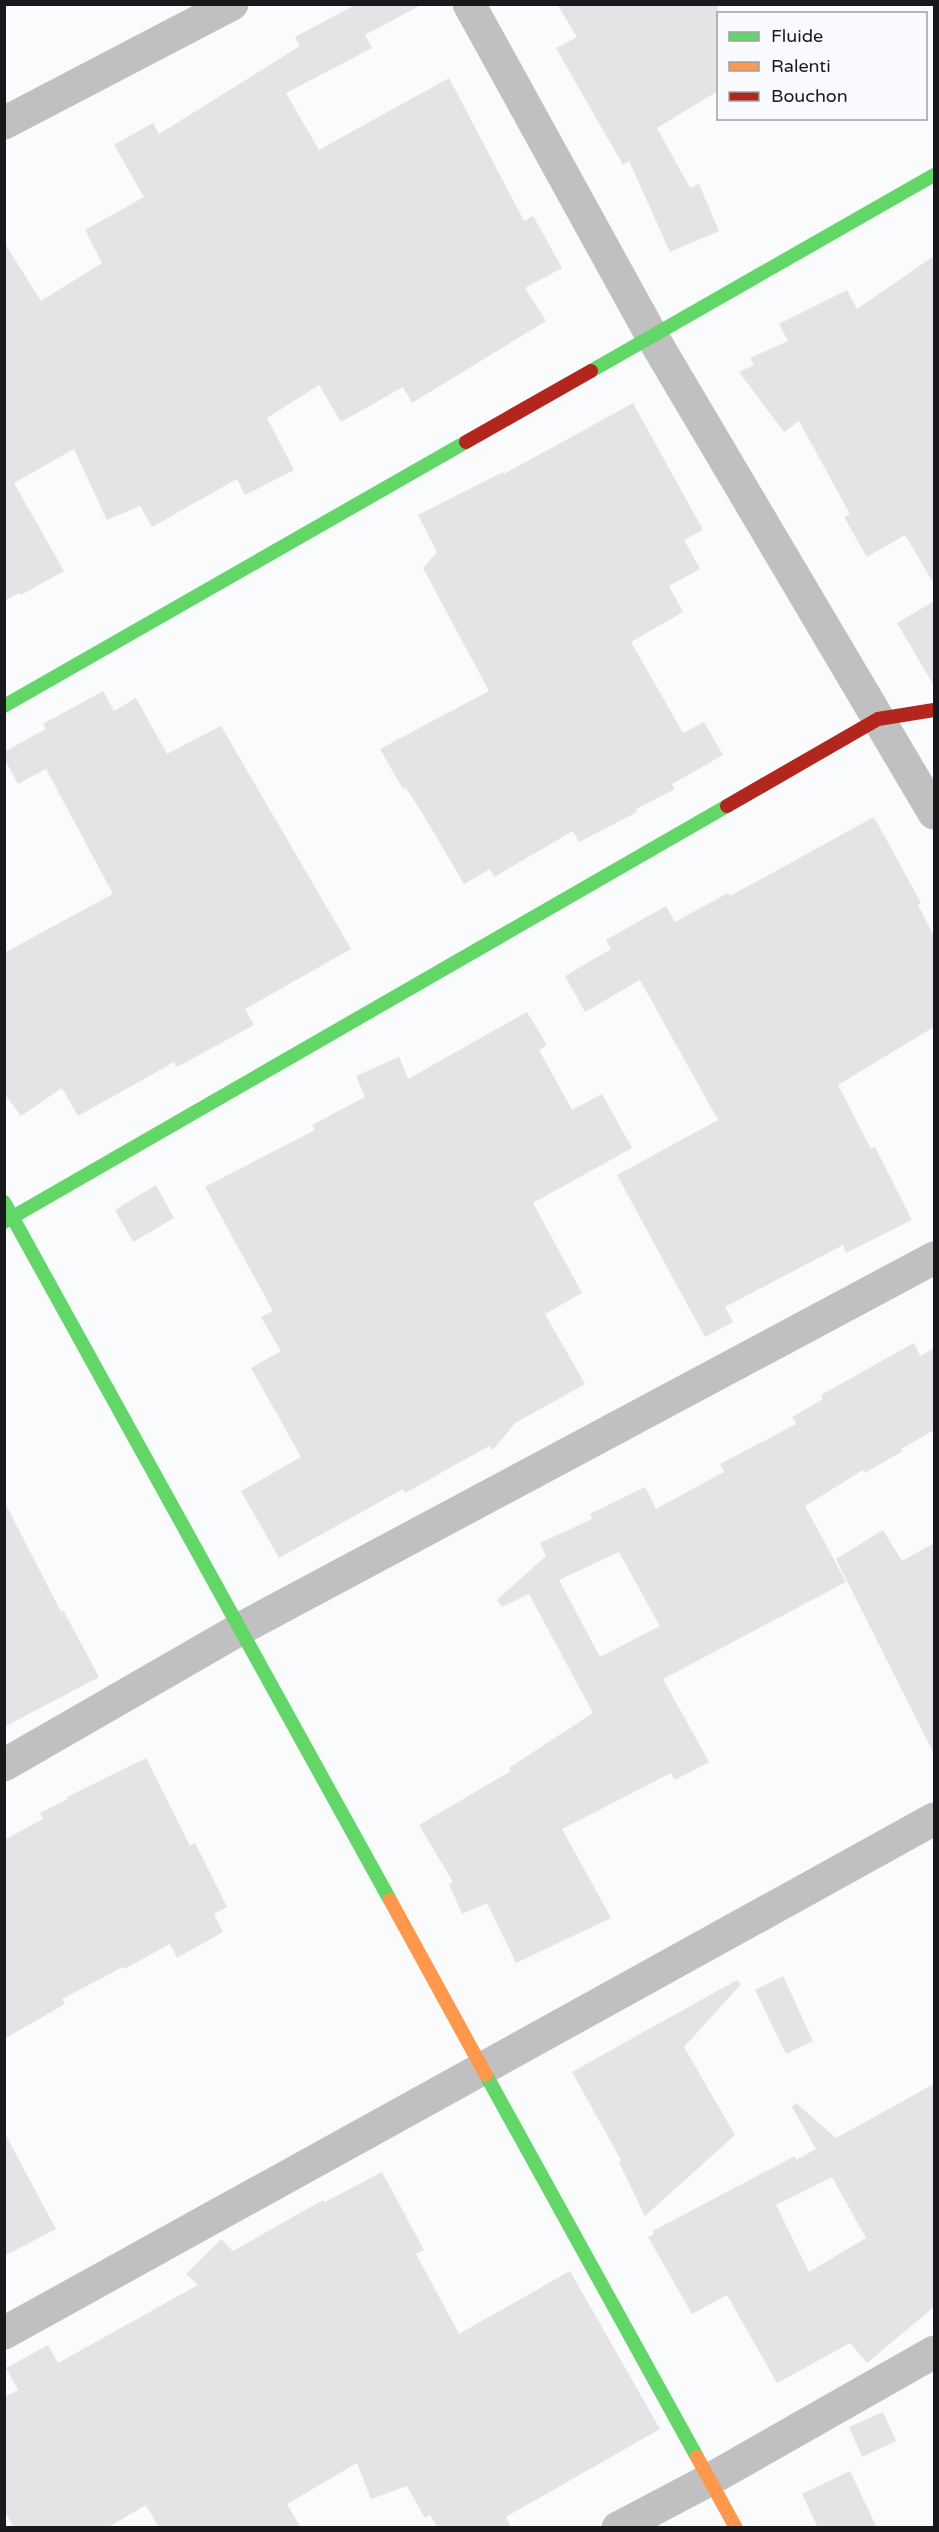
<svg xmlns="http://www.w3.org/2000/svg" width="939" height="2532" viewBox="0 0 939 2532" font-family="'Varela Round',sans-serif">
<rect width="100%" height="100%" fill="#f9fbfd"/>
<path fill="#e4e3e6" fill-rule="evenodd" d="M 357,4 L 423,4 L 365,35 L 372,48 L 286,93 L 319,150 L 449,78 L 524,221 L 533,216 L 562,268 L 525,288 L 546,321 L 412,403 L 403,387 L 341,422 L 319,385 L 267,418 L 294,470 L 245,495 L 237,479 L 152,527 L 140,506 L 107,520 L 74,449 L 14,483 L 64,571 L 21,595 L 19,593 L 4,601 L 4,242 L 41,301 L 102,263 L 85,230 L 144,197 L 114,145 L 153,123 L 159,134 L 300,46 L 295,37 Z
M 557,4 L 718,4 L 718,91 L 657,128 L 690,188 L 699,184 L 719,231 L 670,252 L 629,161 L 623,165 L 556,48 L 577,37 Z
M 934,256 L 934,584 L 905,535 L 867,557 L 844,517 L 850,514 L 799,421 L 784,432 L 739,372 L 754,365 L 750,358 L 788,341 L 779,324 L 847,290 L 857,309 Z
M 633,403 L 703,530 L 684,540 L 700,569 L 669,586 L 683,612 L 631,642 L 683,733 L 704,722 L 723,755 L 672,784 L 675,789 L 636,809 L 637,812 L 579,842 L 573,831 L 494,877 L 490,869 L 464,884 L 424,816 L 406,788 L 403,789 L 380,749 L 489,691 L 423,568 L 437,552 L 418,515 L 503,472 L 504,474 Z
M 934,601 L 934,686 L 897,623 Z
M 103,691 L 114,711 L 136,698 L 167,754 L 221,726 L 351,949 L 245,1009 L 254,1025 L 177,1067 L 174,1062 L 78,1116 L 62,1088 L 21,1116 L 4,1093 L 4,953 L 113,894 L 46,769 L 18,784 L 4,758 L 4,752 L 46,729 L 43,724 Z
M 874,817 L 921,903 L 918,905 L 934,936 L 934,1027 L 838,1085 L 871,1149 L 875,1147 L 912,1220 L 846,1253 L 843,1245 L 725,1307 L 733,1322 L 705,1337 L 617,1175 L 718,1120 L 640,980 L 585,1012 L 565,976 L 611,949 L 606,940 L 666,906 L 675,922 L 728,893 L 730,896 Z
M 527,1012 L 547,1045 L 539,1050 L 572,1110 L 602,1094 L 632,1148 L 533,1203 L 582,1293 L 545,1314 L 585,1384 L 515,1423 L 493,1450 L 489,1446 L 405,1493 L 403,1489 L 279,1558 L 241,1491 L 301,1457 L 251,1368 L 281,1351 L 261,1317 L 273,1311 L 205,1187 L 315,1130 L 312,1125 L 365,1097 L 356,1076 L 399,1057 L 408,1079 Z
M 156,1185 L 174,1218 L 133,1242 L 115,1210 Z
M 914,1343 L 920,1356 L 934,1348 L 934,1430 L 901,1449 L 903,1451 L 865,1473 L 863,1470 L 805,1506 L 846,1582 L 663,1679 L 709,1762 L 675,1780 L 671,1773 L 562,1829 L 611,1918 L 516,1963 L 487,1903 L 462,1914 L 449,1884 L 453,1882 L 419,1825 L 511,1771 L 509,1768 L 593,1713 L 529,1594 L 502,1607 L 497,1600 L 546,1556 L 540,1543 L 592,1519 L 590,1514 L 645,1487 L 656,1509 L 724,1472 L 720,1464 L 796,1424 L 792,1417 L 823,1399 L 821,1395 ZM 619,1552 L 660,1626 L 600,1657 L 559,1580 Z
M 4,1501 L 61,1612 L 63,1610 L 99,1677 L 4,1727 Z
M 883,1530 L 902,1561 L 934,1543 L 934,1754 L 836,1559 Z
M 146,1758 L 190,1846 L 195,1843 L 227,1907 L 214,1914 L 223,1932 L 177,1958 L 170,1944 L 124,1969 L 123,1967 L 62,1999 L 65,2004 L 4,2039 L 4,1840 L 43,1819 L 40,1813 L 68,1799 L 67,1797 Z
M 783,1976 L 813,2041 L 786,2054 L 755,1990 Z
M 737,1980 L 741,1984 L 684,2047 L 735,2135 L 645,2216 L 619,2162 L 621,2160 L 572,2072 Z
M 934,2084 L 934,2307 L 867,2363 L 850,2343 L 777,2383 L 727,2295 L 692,2314 L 648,2237 L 654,2234 L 653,2231 L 795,2156 L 796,2160 L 816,2149 L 792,2107 L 796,2103 L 836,2138 ZM 832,2177 L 866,2238 L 809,2272 L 776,2205 Z
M 4,2132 L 56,2229 L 4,2256 Z
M 382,2172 L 424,2250 L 416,2254 L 459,2334 L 570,2271 L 660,2429 L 506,2517 L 512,2528 L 438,2528 L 430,2515 L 425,2518 L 407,2486 L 371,2499 L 357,2463 L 287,2504 L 301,2528 L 159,2528 L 146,2505 L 107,2528 L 14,2528 L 4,2510 L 4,2397 L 18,2390 L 6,2368 L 48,2345 L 58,2363 L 198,2285 L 186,2274 L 221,2239 L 233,2251 L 323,2200 L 325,2202 Z
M 883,2412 L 896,2441 L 862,2457 L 849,2427 Z
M 850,2471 L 877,2528 L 818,2528 L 802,2494 Z"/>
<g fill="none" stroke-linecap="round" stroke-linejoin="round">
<path stroke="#c1c0c1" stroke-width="33" d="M 469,4 L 653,338 L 934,813
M 4,123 L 232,4
M 4,1765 L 240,1629 L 934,1258
M 4,2333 L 934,1819
M 618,2528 L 709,2480 L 934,2352"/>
<path stroke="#63d668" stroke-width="14" d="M 591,371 L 934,175
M 4,706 L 466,442
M 4,1202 L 390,1900
M 4,1222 L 727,806
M 486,2075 L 697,2457"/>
<path stroke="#ff974d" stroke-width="14" d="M 390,1900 L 486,2075
M 697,2457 L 736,2528"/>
<path stroke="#b3261e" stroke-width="14" d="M 466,442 L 591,371
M 727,806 L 878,719 L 934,710"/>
</g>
<rect width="939" height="2532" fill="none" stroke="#17191d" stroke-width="12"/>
<rect x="717" y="12" width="210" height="108" fill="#f8fafe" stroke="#9ea0a4" stroke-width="1.5"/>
<rect x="729" y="32" width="30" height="9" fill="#63d668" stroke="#9ea0a4" stroke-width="1.5"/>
<text x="771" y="42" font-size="18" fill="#17191d">Fluide</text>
<rect x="729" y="62" width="30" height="9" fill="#ff974d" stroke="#9ea0a4" stroke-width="1.5"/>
<text x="771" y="72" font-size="18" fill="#17191d">Ralenti</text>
<rect x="729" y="92" width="30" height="9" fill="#b3261e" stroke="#9ea0a4" stroke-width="1.5"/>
<text x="771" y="102" font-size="18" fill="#17191d">Bouchon</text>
</svg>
